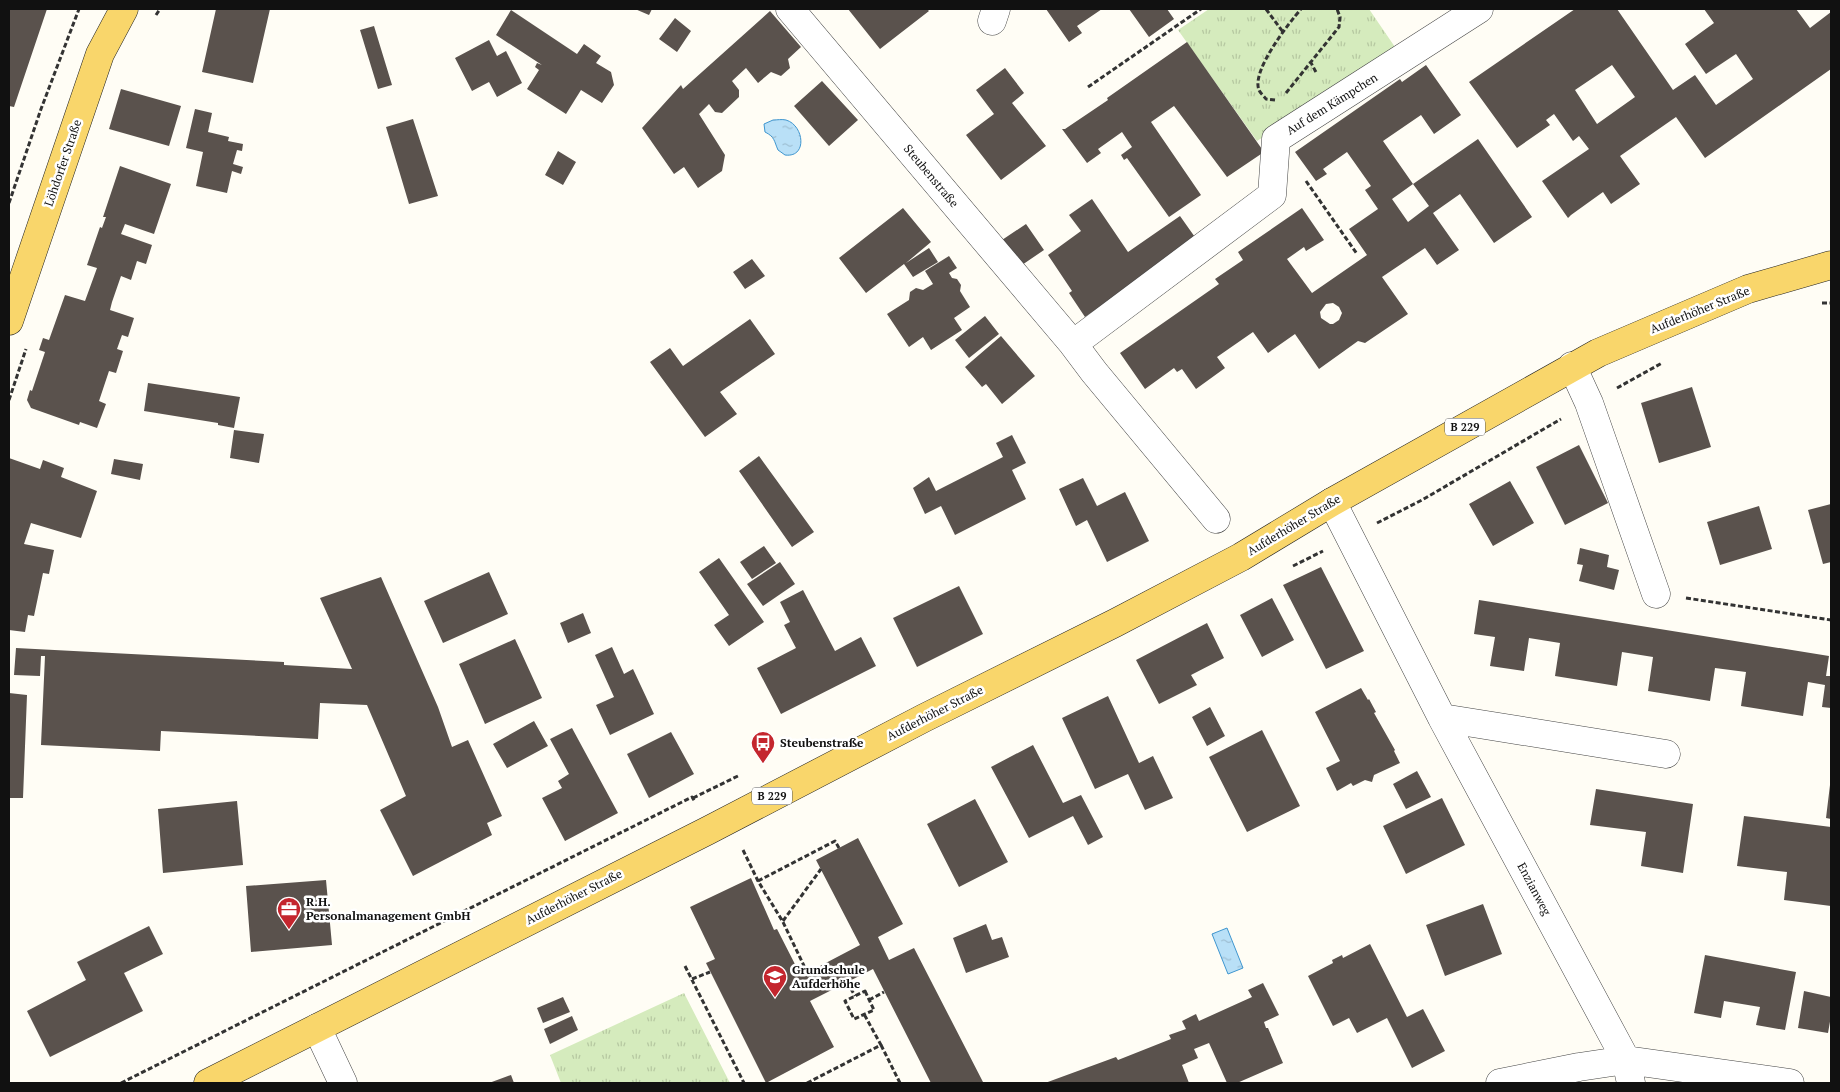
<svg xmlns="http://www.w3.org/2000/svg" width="1840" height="1092" viewBox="0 0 1840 1092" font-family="'PT Serif',serif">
<defs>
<pattern id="grass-tufts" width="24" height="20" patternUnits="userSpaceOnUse" patternTransform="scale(1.25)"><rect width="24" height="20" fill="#d5ebbd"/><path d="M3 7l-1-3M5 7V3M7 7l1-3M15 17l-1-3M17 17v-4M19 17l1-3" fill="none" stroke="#b6c8a1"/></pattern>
<pattern id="water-ripples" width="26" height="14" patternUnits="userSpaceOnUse" patternTransform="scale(1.25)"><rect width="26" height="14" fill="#b9e0f7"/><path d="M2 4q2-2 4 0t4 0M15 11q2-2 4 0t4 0" fill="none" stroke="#9ebfd3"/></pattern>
</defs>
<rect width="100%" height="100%" fill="#fffdf5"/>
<path fill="url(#grass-tufts)" d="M 1209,9 L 1369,9 L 1397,50 L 1257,141 L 1178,30 Z
M 684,993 L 730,1083 L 561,1083 L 550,1055 Z"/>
<path fill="url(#water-ripples)" stroke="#3f96cf" d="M 773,120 C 777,120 782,119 786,120 C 804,125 808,158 785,155 L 778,150 C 774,141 775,137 765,132 L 764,124 Z
M 1227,928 L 1243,968 L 1228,974 L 1212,934 Z"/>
<path fill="#5a524d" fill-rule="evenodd" d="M 9,9 L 47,9 L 14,107 L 9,106 Z
M 216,9 L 270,9 L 253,83 L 202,72 Z
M 635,9 L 652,9 L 649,15 Z
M 848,9 L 927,9 L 929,11 L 880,49 Z
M 1046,9 L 1102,9 L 1077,26 L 1082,33 L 1069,42 Z
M 1129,9 L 1167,9 L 1174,19 L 1149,37 Z
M 1575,9 L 1617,9 L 1673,90 L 1695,75 L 1716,105 L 1753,79 L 1736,54 L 1706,74 L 1685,44 L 1714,23 L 1704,9 L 1796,9 L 1810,28 L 1831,12 L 1831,69 L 1705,158 L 1676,117 L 1620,156 L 1640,184 L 1611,204 L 1603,192 L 1571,215 L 1568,218 L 1542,181 L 1589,149 L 1579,136 L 1573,141 L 1554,114 L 1546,120 L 1550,125 L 1517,148 L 1469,82 ZM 1612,65 L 1635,97 L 1597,124 L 1575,90 Z
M 511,10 L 577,54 L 584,44 L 601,56 L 596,63 L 611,72 L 614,85 L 602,103 L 581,90 L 566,114 L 527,89 L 539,70 L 535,67 L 537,63 L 542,65 L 496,35 Z
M 770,11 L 801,47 L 788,59 L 790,68 L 781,76 L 771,72 L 758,83 L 746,68 L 732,81 L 739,90 L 739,97 L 722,113 L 715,112 L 709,104 L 699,114 L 725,155 L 722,171 L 698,188 L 684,167 L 674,174 L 642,128 L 681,85 L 683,89 Z
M 675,18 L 691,31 L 677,52 L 659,39 Z
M 374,26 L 392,85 L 378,89 L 360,30 Z
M 489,40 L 497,56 L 506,51 L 522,83 L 497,97 L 489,82 L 472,91 L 455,58 Z
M 1187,42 L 1264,152 L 1227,177 L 1174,106 L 1151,122 L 1201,195 L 1169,217 L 1127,158 L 1124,160 L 1121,155 L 1132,147 L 1122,132 L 1098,149 L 1101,153 L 1087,163 L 1062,129 L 1065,129 L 1108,100 L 1107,98 Z
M 1426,65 L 1461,115 L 1434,134 L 1421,115 L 1383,141 L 1413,184 L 1392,199 L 1408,222 L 1429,206 L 1413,184 L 1478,139 L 1532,217 L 1494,243 L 1460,194 L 1433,213 L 1459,250 L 1437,265 L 1425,248 L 1382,277 L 1408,314 L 1365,343 L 1358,341 L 1319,369 L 1295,334 L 1268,353 L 1253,332 L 1217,357 L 1225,368 L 1196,389 L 1182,369 L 1177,372 L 1174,368 L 1145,389 L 1120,353 L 1219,284 L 1215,279 L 1243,260 L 1238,252 L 1302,208 L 1324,240 L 1306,251 L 1304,247 L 1287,259 L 1312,293 L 1367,255 L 1349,229 L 1378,209 L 1365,190 L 1371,186 L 1347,152 L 1323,169 L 1327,174 L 1316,181 L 1295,152 L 1400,79 L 1402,82 ZM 1333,303 L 1339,307 L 1342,313 L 1339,320 L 1333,324 L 1330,324 L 1321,318 L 1320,312 L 1326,304 Z
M 1005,68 L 1024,93 L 1012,103 L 1046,146 L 1001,180 L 966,135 L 994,114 L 976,90 Z
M 822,81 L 858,120 L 829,146 L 794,106 Z
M 121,89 L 181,106 L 169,146 L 109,129 Z
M 195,109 L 212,113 L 208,132 L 229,137 L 228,141 L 243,144 L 242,151 L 237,150 L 233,164 L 243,167 L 241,174 L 232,171 L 227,193 L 196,186 L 203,152 L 186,148 Z
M 413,119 L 438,196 L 409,204 L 386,127 Z
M 558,151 L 576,162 L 563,185 L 545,175 Z
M 120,166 L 171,184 L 154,234 L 125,224 L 121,234 L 152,245 L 146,264 L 137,261 L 131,280 L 121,276 L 112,302 L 110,310 L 134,318 L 128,337 L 122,335 L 117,349 L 123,351 L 116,373 L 109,371 L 99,401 L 106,404 L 97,428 L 80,422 L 79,425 L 31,408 L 27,400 L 30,390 L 32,391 L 45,352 L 39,350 L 43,338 L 49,340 L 65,295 L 85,301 L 97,268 L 87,265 L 100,227 L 102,228 L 106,217 L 103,217 Z
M 1092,199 L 1128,252 L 1180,216 L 1197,240 L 1085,317 L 1069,293 L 1072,291 L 1048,255 L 1081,231 L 1069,215 Z
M 903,208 L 931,242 L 906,263 L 929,248 L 938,262 L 913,277 L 904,264 L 866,293 L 839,258 Z
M 1026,224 L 1044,250 L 1019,267 L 999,242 Z
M 949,256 L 957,268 L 949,273 L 952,278 L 957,279 L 961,285 L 960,291 L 970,307 L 954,318 L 962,330 L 931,350 L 923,337 L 909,347 L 887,314 L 909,300 L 910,292 L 916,288 L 923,290 L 933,284 L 925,271 Z
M 752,259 L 765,276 L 745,289 L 733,272 Z
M 985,316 L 999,334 L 969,358 L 955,340 Z
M 750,319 L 775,354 L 720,392 L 737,414 L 705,437 L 650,362 L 670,348 L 683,366 Z
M 1001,336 L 1035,376 L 1002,404 L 986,384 L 982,387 L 965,367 Z
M 148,383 L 240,397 L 234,428 L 218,425 L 218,423 L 144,411 Z
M 1692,387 L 1711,447 L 1659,463 L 1641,403 Z
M 234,430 L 264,434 L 259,463 L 230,458 Z
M 1012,435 L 1026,463 L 1012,470 L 1026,499 L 955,535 L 941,506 L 925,514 L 913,488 L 929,477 L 936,491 L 1003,457 L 996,443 Z
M 1579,445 L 1608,503 L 1565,525 L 1536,467 Z
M 759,456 L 814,532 L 792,547 L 739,471 Z
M 9,458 L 40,469 L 43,460 L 64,468 L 61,477 L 97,491 L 81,538 L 31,523 L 24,544 L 54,550 L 49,574 L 43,573 L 34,616 L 28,615 L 25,632 L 9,630 Z
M 114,459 L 143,464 L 140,480 L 111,474 Z
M 1083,478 L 1097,506 L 1125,492 L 1149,541 L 1107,562 L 1087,520 L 1076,526 L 1059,489 Z
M 1510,481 L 1534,523 L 1493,546 L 1469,504 Z
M 1831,504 L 1831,562 L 1823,564 L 1808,510 Z
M 1759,506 L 1772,549 L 1720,565 L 1707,522 Z
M 764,546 L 776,563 L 752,579 L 740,562 Z
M 1580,548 L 1609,555 L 1607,567 L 1619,570 L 1614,590 L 1579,581 L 1583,565 L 1577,564 Z
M 719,558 L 764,622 L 729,646 L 714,625 L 729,615 L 699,572 Z
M 780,562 L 795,584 L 763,606 L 747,584 Z
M 1321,567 L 1364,651 L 1326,669 L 1283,585 Z
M 489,572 L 508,614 L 443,643 L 424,601 Z
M 381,577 L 438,707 L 452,747 L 468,740 L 502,816 L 487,823 L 492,835 L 413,876 L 380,810 L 406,796 L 367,705 L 320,703 L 318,739 L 161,731 L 160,751 L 41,745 L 45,656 L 41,656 L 40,676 L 14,675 L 16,648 L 284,662 L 284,665 L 352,669 L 320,598 Z
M 959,586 L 983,634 L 917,667 L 893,618 Z
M 803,590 L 835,651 L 861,637 L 876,666 L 781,714 L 757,668 L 796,648 L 784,625 L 790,622 L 780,602 Z
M 1272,598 L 1294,640 L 1262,657 L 1240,615 Z
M 1479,600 L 1829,656 L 1826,676 L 1831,676 L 1831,708 L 1822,707 L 1825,685 L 1808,682 L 1803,716 L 1741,706 L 1746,672 L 1715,668 L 1710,701 L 1648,691 L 1653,657 L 1622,652 L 1617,686 L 1555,676 L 1560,643 L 1529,638 L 1524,671 L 1490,666 L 1495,637 L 1474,634 Z
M 583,613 L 591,633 L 568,643 L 560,623 Z
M 1207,623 L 1224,658 L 1191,675 L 1197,685 L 1159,704 L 1136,660 Z
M 515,639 L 542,698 L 485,724 L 459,664 Z
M 612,647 L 624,674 L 633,669 L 654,714 L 610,735 L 596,705 L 614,697 L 595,655 Z
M 1361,688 L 1368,700 L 1369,699 L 1376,712 L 1374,713 L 1395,750 L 1394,751 L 1400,763 L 1374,775 L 1372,782 L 1365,780 L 1353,786 L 1351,783 L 1337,791 L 1326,768 L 1340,761 L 1315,712 Z
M 9,693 L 27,695 L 23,798 L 9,798 Z
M 1108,696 L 1139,763 L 1153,756 L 1173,798 L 1145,810 L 1128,774 L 1095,789 L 1062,718 Z
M 1210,707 L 1225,736 L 1207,746 L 1192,717 Z
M 534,721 L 548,746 L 507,768 L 493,744 Z
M 572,728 L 618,813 L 565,841 L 542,798 L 562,788 L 558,781 L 569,774 L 550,739 Z
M 1262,730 L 1300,806 L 1247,832 L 1209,757 Z
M 671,732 L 694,774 L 649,798 L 627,754 Z
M 1033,745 L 1063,803 L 1081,795 L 1103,837 L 1088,845 L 1073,816 L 1029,838 L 991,767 Z
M 1417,771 L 1431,797 L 1406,809 L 1393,784 Z
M 1830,785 L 1831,785 L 1831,819 L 1826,818 Z
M 1596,789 L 1693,804 L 1683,873 L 1641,866 L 1646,832 L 1590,825 Z
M 1442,798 L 1465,845 L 1406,874 L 1383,826 Z
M 975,799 L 1008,862 L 959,887 L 927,824 Z
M 237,801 L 243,865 L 163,873 L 158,809 Z
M 1744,816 L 1831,827 L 1831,906 L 1784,900 L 1787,872 L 1737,866 Z
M 858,838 L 903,924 L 878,937 L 889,960 L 914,948 L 983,1082 L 980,1083 L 931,1083 L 873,969 L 810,1001 L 834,1047 L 766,1083 L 706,963 L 715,959 L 690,907 L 751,878 L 774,930 L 777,929 L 801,976 L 860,945 L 816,860 Z
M 326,880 L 332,945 L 251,952 L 246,886 Z
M 1483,904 L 1502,954 L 1445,976 L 1426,925 Z
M 986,924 L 992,940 L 1002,937 L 1009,957 L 966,973 L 953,938 Z
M 149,926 L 163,954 L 124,973 L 143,1011 L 50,1057 L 27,1011 L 86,980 L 77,962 Z
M 1370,944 L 1407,1017 L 1423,1009 L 1445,1051 L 1412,1068 L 1387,1018 L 1357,1033 L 1349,1018 L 1333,1026 L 1308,976 L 1333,963 L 1332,960 L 1342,955 L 1343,958 Z
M 1705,955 L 1796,972 L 1785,1030 L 1756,1025 L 1760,1007 L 1724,1001 L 1721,1018 L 1694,1013 Z
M 1263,983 L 1279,1015 L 1264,1022 L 1266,1028 L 1268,1028 L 1283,1063 L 1237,1083 L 1227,1083 L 1209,1043 L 1194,1049 L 1198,1058 L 1182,1065 L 1189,1083 L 1045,1083 L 1116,1057 L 1118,1060 L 1171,1039 L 1169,1035 L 1186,1029 L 1182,1021 L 1196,1014 L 1199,1021 L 1252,997 L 1248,990 Z
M 1804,991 L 1831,997 L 1831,1016 L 1828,1033 L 1798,1028 Z
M 563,997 L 570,1012 L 543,1023 L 537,1008 Z
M 572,1016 L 578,1030 L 550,1044 L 544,1029 Z
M 511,1075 L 514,1083 L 489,1083 Z"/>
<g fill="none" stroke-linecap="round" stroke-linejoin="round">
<g stroke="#444" stroke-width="29">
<path id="minor" d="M 790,9 L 1073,344 L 1094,372 L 1216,519
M 992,21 L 996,9
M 1073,344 L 1272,195 L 1276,139 L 1479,9
M 1572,366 L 1589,403 L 1656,594
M 1332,502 L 1442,718 L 1626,1060 L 1631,1083
M 1442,718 L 1666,754
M 317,1028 L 343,1083
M 1500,1083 L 1579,1067 L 1626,1060 L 1790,1083"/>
</g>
<g stroke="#222" stroke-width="29">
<path id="major" d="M 9,321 L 100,54 L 124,9
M 208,1083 L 707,831 L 924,718 L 1115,623 L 1241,557 L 1332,502 L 1598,353 L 1748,289 L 1831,265"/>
</g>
<path stroke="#333" stroke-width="3" stroke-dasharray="5 2.5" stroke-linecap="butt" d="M 1266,9 L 1283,32
M 156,15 L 160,9
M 1310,61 L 1317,74
M 1088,87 L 1201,9
M 1286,93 L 1339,27 L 1340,17 L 1337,9
M 1275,100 L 1266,99 C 1264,96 1260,93 1259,90 C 1251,71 1289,23 1301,9
M 1306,181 L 1357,254
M 9,203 L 41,109 L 79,9
M 1822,303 L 1831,303
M 1617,388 L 1662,363
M 9,400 L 26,349
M 1377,523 L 1422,500 L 1561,419
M 1293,566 L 1323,551
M 1686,598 L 1831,620
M 693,798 L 740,775
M 743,850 L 758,881 L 783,922 L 807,972
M 758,881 L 835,841 L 839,848
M 783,921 L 821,869
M 685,966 L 744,1083
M 692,979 L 710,972
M 847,982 L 855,996
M 865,991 L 874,1010 L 854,1019 L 845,1001 Z
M 869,1000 L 884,992
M 881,1045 L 900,1083
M 121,1083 L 692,797 L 695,802
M 807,1083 L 881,1045 L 864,1014"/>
<use href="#minor" stroke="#fff" stroke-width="28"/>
<use href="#major" stroke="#f9d66b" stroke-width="28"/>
</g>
<defs>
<g id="bus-pin" transform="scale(1.25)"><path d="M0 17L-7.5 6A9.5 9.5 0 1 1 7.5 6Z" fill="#c4262e" stroke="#fff"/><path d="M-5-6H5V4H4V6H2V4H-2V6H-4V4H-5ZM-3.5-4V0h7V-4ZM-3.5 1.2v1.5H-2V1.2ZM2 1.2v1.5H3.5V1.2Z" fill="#fff"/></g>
<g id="office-pin" transform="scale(1.25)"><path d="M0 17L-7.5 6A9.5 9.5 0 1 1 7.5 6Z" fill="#c4262e" stroke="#fff"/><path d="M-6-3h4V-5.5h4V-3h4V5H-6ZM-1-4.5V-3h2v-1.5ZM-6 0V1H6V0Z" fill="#fff"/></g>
<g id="school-pin" transform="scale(1.25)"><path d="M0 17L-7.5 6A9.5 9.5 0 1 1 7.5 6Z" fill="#c4262e" stroke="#fff"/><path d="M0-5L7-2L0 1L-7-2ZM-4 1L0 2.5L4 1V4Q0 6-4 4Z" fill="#fff"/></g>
</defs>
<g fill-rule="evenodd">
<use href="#bus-pin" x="763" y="743"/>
<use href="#office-pin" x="289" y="909"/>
<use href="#school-pin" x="775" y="977"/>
</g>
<g text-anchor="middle" stroke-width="5" stroke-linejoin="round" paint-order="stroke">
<g fill="#fff" stroke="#585858" stroke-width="1">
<rect x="1445" y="418.5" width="40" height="17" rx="4"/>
<rect x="752" y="787.5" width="40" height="17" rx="4"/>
</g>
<g font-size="11" font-weight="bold" fill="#111">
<text x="1465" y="431">B 229</text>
<text x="772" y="800">B 229</text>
</g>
<g font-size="12" fill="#111" stroke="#fff">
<text transform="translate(1332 104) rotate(-32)" y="4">Auf dem Kämpchen</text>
<text transform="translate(63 163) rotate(-71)" y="4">Löhdorfer Straße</text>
<text transform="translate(931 176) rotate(50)" y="4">Steubenstraße</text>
<text transform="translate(1700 310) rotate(-22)" y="4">Aufderhöher Straße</text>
<text transform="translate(1294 525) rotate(-31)" y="4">Aufderhöher Straße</text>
<text transform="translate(935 713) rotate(-27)" y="4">Aufderhöher Straße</text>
<text transform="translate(1534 889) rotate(62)" y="4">Enzianweg</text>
<text transform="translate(574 897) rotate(-27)" y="4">Aufderhöher Straße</text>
</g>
<g font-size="12" font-weight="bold" fill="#111" stroke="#fff" text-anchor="start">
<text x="780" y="747">Steubenstraße</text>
<text x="306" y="906">R.H.<tspan x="306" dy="14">Personalmanagement GmbH</tspan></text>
<text x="792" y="974">Grundschule<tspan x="792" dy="14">Aufderhöhe</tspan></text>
</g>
</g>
<rect width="1840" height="1092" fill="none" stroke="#111111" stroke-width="20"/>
</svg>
